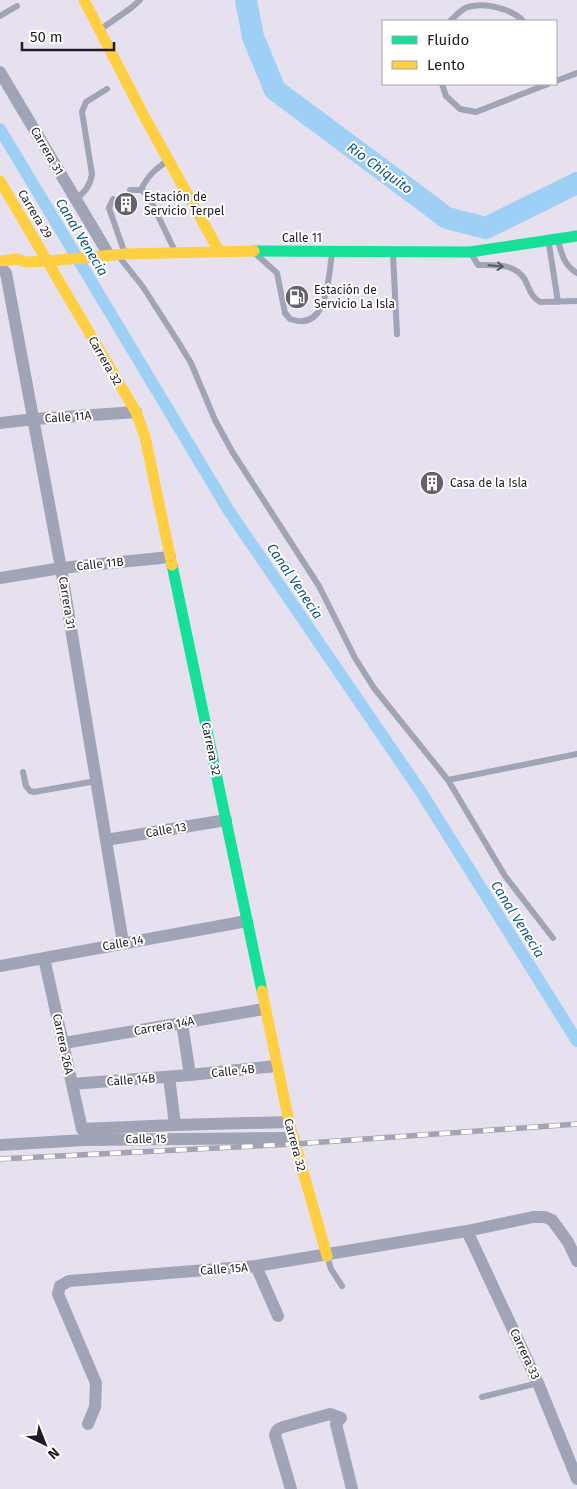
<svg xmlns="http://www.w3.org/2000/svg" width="577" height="1489" viewBox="0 0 577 1489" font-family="'Fira Sans',sans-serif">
<rect width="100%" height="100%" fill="#e7e1ef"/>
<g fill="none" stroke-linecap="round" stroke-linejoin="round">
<path stroke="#9ecff4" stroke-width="12" d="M 0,129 L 229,511 L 421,792 L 577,1041"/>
<path stroke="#9ecff4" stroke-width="22" d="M 246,0 L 253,37 L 275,90 L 447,218 L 486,228 L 577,183"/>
<path stroke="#a0a4b6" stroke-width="6" d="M 0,16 L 17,6
M 450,21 C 455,17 462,8 468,7 C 485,2 512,9 523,21
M 101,29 L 131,8 L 140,0
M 556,81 L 577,73
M 442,84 L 446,96 L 460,109 L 476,112 L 548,84
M 130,190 L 141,190 L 148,195 L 174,249
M 141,190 C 147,176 156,169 167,161
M 113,199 L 109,208 L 124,251
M 75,200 C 85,192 90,186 92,174 L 82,112 L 86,102 L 107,89
M 558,241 C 562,255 564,265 577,273
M 549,244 L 558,302
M 393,255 L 397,334
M 472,255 L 478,265 C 494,265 516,263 525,280 C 530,289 530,296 540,302 L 577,301
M 258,256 L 277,273 L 285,313 L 290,319 C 328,333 328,278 332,254
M 120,258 L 143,287 L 177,340 L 191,363 L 215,420 L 233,453 L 319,586 L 355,658 L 374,688 L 448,780 L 505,876 L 553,938
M 23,772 L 26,786 L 30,791 L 34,792 L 96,781
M 448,780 L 577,754
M 328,1259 L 331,1269 L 342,1286
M 482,1397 L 538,1383"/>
<path stroke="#a0a4b6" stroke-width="12" d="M 0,72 L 109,255
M 0,267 L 6,273 L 61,568 L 123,943
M 0,423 L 35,419 L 136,412
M 0,578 L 61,568 L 170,557
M 106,840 L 226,820
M 44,958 L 82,1129 L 175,1125 L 289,1122
M 0,966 L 247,921
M 182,1023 L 190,1075
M 64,1043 L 264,1009
M 169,1077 L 175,1125
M 72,1084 L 190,1075 L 276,1066
M 0,1145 L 85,1140 L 293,1138
M 467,1231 L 538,1383 L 577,1479
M 256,1266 L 278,1316
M 88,1424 L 95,1407 L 96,1383 L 58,1294 L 60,1286 L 69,1281 L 256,1266 L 467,1231 L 533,1217 L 545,1217 L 552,1220 L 568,1242 L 577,1261
M 291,1489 L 275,1435 C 276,1430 278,1429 283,1427 L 330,1414 L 341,1418 L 336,1424 L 352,1489"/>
<path stroke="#16e098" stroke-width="11" d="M 254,251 L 470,252 L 577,236
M 172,565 L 262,991"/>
<path stroke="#ffcf43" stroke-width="11" d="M 84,0 L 144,116 L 219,251
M 0,181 L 136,412 L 145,437 L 172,565
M 0,261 L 17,259 L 26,262 L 47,261 L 125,254 L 254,251
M 262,991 L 289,1122 L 327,1256"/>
<g stroke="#a4a4b1" stroke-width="5.5">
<path id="rail" d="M 0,1159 L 295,1144 L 577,1124"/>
</g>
<use href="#rail" stroke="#fff" stroke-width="4" stroke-dasharray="11" stroke-linecap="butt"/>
</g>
<defs><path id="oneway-shaft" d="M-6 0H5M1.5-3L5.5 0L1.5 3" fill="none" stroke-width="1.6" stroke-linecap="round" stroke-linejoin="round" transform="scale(1.25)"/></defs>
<use stroke="#5a5966" href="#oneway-shaft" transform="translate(496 266) rotate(5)"/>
<defs>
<g id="building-disc" transform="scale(1.25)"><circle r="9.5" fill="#66616c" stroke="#fff"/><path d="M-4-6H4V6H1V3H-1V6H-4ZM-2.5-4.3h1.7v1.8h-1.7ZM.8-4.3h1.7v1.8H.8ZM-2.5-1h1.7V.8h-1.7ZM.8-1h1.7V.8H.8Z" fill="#fff"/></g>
<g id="fuel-disc" transform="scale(1.25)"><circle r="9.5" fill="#66616c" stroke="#fff"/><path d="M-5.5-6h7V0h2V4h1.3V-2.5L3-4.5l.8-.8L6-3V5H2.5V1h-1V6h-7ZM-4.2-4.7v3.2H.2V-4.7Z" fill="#fff"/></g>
</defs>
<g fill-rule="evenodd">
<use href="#building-disc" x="126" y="204"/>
<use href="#fuel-disc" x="297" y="297"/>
<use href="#building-disc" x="432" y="483"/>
</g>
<g text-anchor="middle" stroke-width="4" stroke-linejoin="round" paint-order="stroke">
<g font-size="12" fill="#201c25" stroke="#fff">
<text transform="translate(47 151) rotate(60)" y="4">Carrera 31</text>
<text transform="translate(35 214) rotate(59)" y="4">Carrera 29</text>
<text x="302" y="242">Calle 11</text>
<text transform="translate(105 361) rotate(60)" y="4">Carrera 32</text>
<text transform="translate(68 417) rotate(-4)" y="4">Calle 11A</text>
<text transform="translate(100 564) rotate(-6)" y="4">Calle 11B</text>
<text transform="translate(67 603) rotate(81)" y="4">Carrera 31</text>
<text transform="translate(211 749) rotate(78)" y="4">Carrera 32</text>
<text transform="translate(166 830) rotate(-10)" y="4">Calle 13</text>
<text transform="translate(123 943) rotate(-10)" y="4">Calle 14</text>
<text transform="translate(164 1026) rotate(-10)" y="4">Carrera 14A</text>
<text transform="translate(63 1044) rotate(78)" y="4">Carrera 26A</text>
<text transform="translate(233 1071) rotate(-6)" y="4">Calle 4B</text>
<text transform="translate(131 1080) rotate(-4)" y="4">Calle 14B</text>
<text transform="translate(146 1139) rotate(-1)" y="4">Calle 15</text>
<text transform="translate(295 1145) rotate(75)" y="4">Carrera 32</text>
<text transform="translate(224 1269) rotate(-4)" y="4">Calle 15A</text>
<text transform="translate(525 1354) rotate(65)" y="4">Carrera 33</text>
</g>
<g font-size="12" fill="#201c25" stroke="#fff" text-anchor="start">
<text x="144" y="201">Estación de<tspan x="144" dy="14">Servicio Terpel</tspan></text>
<text x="314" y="294">Estación de<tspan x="314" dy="14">Servicio La Isla</tspan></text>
<text x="450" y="487">Casa de la Isla</text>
</g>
<g font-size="14" font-style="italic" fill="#0e587f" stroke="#fff">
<text transform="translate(380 168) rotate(36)" y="5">Río Chiquito</text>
<text transform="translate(82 237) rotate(59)" y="5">Canal Venecia</text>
<text transform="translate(295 581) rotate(56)" y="5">Canal Venecia</text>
<text transform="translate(518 919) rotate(58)" y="5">Canal Venecia</text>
</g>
</g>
<rect x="382" y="20" width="175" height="65" fill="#ffffff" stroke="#a6a4a8"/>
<rect x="392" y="36" width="25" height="8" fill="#16e098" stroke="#a6a4a8"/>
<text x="427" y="45" font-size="15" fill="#201c25">Fluido</text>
<rect x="392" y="61" width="25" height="8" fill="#ffcf43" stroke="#a6a4a8"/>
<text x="427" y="70" font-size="15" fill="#201c25">Lento</text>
<g transform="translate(45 1444) rotate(137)" stroke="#ffffff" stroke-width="4" paint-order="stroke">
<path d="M0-4L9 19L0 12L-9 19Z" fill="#201c25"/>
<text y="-8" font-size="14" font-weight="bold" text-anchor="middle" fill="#201c25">N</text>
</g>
<path d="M22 42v8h92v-8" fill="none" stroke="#201c25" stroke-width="2.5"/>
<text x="30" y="42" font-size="15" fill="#201c25" stroke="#ffffff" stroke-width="4" paint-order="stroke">50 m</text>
</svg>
